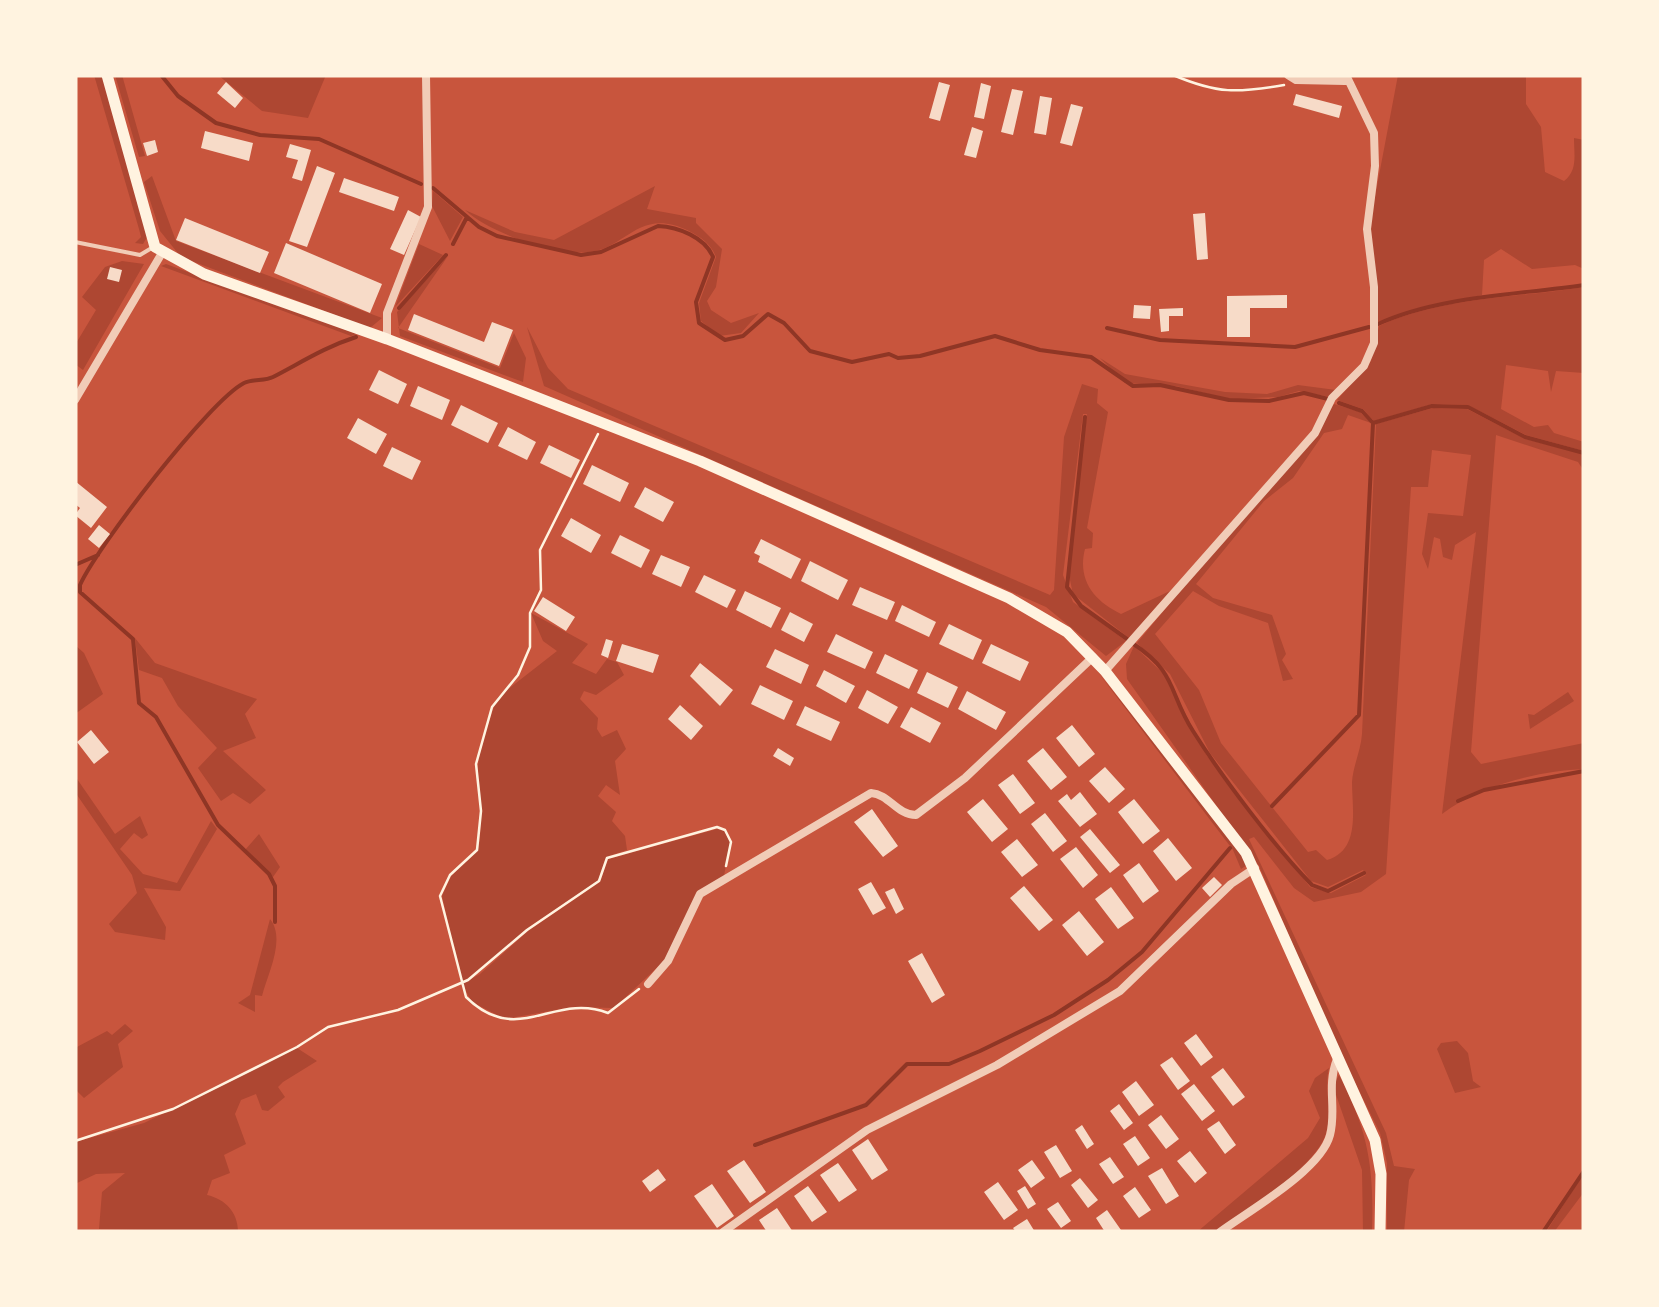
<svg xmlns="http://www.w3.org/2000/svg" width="1659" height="1307" viewBox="0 0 1659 1307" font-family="'Titillium Web',sans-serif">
<rect width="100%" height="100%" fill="#c8553d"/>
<path fill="#ae4732" d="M 94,75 L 102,75 L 147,237 L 143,244 L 135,243 L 141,237 L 139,229 Z
M 115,75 L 122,75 L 145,156 L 139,157 Z
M 218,75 L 326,75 L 308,118 L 262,111 Z
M 1398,75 L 1526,75 L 1526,104 L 1541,127 L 1545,172 L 1564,181 C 1578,170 1574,155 1574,138 L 1584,140 L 1584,269 L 1575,265 L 1532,269 L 1501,249 L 1484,260 L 1482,295 L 1377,322 L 1370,223 Z
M 152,176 L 176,241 L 382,318 L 370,328 L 181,257 L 160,231 L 144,182 Z
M 655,186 L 647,209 L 696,218 L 696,223 L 722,249 L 716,287 L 707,301 L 711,310 L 731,323 L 759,313 L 741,333 L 719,336 L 701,321 L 699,303 L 716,257 C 711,244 701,237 689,231 C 638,206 626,250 588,252 C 553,255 490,233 465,210 L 515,232 L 554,240 Z
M 433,191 L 463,217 L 450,241 L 432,206 Z
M 419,244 L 443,255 L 395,307 Z
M 448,256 L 398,328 L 500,368 L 514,333 L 526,358 L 523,382 L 400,336 L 397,312 Z
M 122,261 L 144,264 L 83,370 L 75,364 L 75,345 L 96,310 L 82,297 L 105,267 Z
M 166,264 L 357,334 L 351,336 L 161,266 Z
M 1584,287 L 1584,373 L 1556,371 L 1551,392 L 1548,371 L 1506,365 L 1501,409 L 1534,427 L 1548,425 L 1554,433 L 1584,442 L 1584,451 L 1526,435 L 1468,405 L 1432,404 L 1374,421 L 1363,409 L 1337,400 L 1371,361 L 1379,326 C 1442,297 1516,298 1584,287 Z
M 527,327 L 548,368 L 568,389 L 1050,595 L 1054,590 L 1064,437 L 1082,384 L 1098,389 L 1097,403 L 1108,412 L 1087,528 L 1093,533 L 1092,548 L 1085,549 C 1077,580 1094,601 1121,614 L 1170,591 L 1129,638 L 1073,594 L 1068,571 L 1087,414 L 1083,414 L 1063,575 L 1073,602 L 1126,641 L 1106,656 L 1046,607 L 544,386 Z
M 1100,358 L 1125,374 L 1225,392 L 1267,394 L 1298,385 L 1336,390 L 1330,397 L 1299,391 L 1278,397 L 1229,399 L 1176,386 L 1125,383 Z
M 1334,404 L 1360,412 L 1371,423 L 1348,415 L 1342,429 L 1324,433 L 1293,478 L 1264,501 L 1196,584 L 1213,598 L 1272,615 L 1286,654 L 1282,660 L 1293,679 L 1283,681 L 1268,623 L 1219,606 L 1193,591 L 1155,634 L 1199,690 L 1221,743 L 1308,852 L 1316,850 L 1327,860 C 1361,850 1352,809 1352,782 C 1353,766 1361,750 1362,734 L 1376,424 L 1433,408 L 1467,409 L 1525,439 L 1584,454 L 1584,471 L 1578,462 L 1496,435 L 1471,752 L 1481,764 L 1584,743 L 1584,769 C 1537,771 1479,786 1442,814 L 1476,532 L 1455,545 L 1452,560 L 1443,557 L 1440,539 L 1434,537 L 1428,569 L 1422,554 L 1428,513 L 1463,516 L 1471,455 L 1432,450 L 1428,487 L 1411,487 L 1386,874 L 1361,892 L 1314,902 L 1294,888 L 1254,837 L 1249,839 L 1386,1133 L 1394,1166 L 1415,1169 L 1409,1180 L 1404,1232 L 1387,1232 L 1387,1163 L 1380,1133 L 1338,1049 L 1259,866 L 1127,679 L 1126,664 L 1134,646 L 1166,676 L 1207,756 L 1310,887 L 1331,893 L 1366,875 L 1363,870 L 1328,887 L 1311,881 L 1210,753 L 1170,674 L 1137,643 Z
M 531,613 L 588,644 L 572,663 L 596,674 L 607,659 L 617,662 L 624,675 L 596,695 L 584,691 L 580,699 L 598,718 L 597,729 L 602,737 L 617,730 L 626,749 L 615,761 L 620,795 L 606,785 L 598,796 L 616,812 L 612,821 L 625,836 L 627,850 L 606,857 L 598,881 L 526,929 L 479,972 L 461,982 L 442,896 L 451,876 L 478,850 C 484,822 477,796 478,768 C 478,754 492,710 498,697 L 557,651 L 543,641 Z
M 135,638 L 155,663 L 257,699 L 245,714 L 256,738 L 223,751 L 266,790 L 250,804 L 233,793 L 221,801 L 198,768 L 217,748 L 178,706 L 162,678 L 139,670 Z
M 75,645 L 84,653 L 103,694 L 75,714 Z
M 1097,671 L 1233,841 L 1247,865 L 1241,869 L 1233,850 Z
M 1568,692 L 1574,701 L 1530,729 L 1528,714 L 1534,715 Z
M 75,776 L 115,834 L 140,816 L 148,835 L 142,839 L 134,833 L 120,849 L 143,874 L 177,883 L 211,821 L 217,829 L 180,891 L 144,888 L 166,927 L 165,940 L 115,932 L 109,924 L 137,893 L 132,875 L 75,792 Z
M 717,829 L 725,831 L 730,842 L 724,876 L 697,893 L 664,961 L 614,1008 L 572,1007 L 505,1019 L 472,1002 L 462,984 L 480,974 L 528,931 L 600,882 L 608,859 Z
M 259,834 L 280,867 L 273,877 L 245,850 Z
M 270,919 C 286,939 268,973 262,996 L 255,995 L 255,1012 L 238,1003 L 250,995 Z
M 125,1024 L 133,1031 L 118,1044 L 123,1067 L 84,1098 L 75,1089 L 75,1048 L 107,1031 L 112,1035 Z
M 1457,1041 L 1468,1053 L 1473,1081 L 1481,1087 L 1455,1093 L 1437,1049 L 1441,1043 Z
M 297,1048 L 317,1061 L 283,1082 L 278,1087 L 285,1097 L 268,1111 L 262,1110 L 256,1094 L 241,1100 L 235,1114 L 246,1144 L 224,1155 L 230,1173 L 212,1180 L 207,1195 C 225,1199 238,1212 238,1232 L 99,1229 L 102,1192 L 125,1173 L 96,1174 L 75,1184 L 75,1142 L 144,1123 Z
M 1329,1068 C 1324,1089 1332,1109 1327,1130 C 1319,1167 1246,1209 1214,1232 L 1197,1232 L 1308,1138 L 1320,1118 L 1309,1091 L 1315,1078 Z
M 1339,1075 C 1369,1132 1374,1169 1372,1232 L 1363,1232 L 1362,1170 L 1333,1086 Z
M 1584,1173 L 1584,1192 L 1554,1232 L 1546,1232 Z"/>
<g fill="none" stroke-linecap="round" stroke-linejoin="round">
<path stroke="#8f3625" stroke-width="4" d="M 161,75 L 178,96 L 216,123 L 260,135 L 319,139 L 421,184
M 433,188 L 479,227 L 497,236 L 581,255 L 601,252 L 658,226 C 678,227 705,237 713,257 L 696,302 L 699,323 L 725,340 L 743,336 L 768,314 L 784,323 L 810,351 L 852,362 L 889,354 L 898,358 L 920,356 L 995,336 L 1040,350 L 1091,357 L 1133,386 L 1160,385 L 1229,400 L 1269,401 L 1304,393 L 1328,399
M 453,244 L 467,217
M 399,308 L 446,255
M 1378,324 C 1439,296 1517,295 1584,285
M 1107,328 L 1160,340 L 1295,347 L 1369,327
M 1339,403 L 1362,411 L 1373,423 L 1432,406 L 1468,407 L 1525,437 L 1584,453
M 1085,417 L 1067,587 L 1081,606 L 1127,639
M 75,565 L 98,555
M 1132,643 C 1178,673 1168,692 1193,731 C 1222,777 1274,846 1312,885 L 1328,891 L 1364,873
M 1458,801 L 1484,790 L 1584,771
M 1272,806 L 1359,715 L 1373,423
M 275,922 L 275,886 L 269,874 L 218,825 L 156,717 L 139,703 L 133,639 L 80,592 L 80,585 C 97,547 209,401 244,383 C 253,379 265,381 273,377 C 302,362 325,347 356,337
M 755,1145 L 866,1105 L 907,1064 L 949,1064 L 980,1051 L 1054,1015 L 1108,980 L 1142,952 L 1230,848
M 1543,1232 L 1584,1171"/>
</g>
<path fill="#f7dbc8" d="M 226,82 L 243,98 L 235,108 L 217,93 Z
M 939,82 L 950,85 L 940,121 L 929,118 Z
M 981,83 L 991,86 L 984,119 L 974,117 Z
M 1012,89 L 1023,91 L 1013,135 L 1001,132 Z
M 1296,94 L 1342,106 L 1339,118 L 1293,105 Z
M 1040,96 L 1052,98 L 1046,135 L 1034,133 Z
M 1071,104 L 1083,107 L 1072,146 L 1060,143 Z
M 972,127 L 983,131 L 976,158 L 964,155 Z
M 205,131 L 253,143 L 249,161 L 201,148 Z
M 155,140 L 158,152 L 147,156 L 143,143 Z
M 290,144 L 311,150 L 302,181 L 292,178 L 298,160 L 286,157 Z
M 317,166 L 335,173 L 307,247 L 289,241 Z
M 344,178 L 399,197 L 394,211 L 339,192 Z
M 408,210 L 421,217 L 404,255 L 390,249 Z
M 1205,213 L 1208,259 L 1197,260 L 1193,214 Z
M 185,218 L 269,252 L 260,273 L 176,240 Z
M 286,243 L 382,284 L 370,313 L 274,273 Z
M 110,267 L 122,270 L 119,282 L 107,279 Z
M 1287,295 L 1287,308 L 1250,308 L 1250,337 L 1227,337 L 1227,296 Z
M 1134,305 L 1151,306 L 1150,319 L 1133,318 Z
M 1183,308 L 1183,316 L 1169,316 L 1169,331 L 1161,332 L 1159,309 Z
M 414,314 L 484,342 L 492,322 L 513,330 L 499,366 L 408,330 Z
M 379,370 L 407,384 L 398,404 L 369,390 Z
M 418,386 L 450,400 L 442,420 L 410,406 Z
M 461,405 L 498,423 L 488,443 L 451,425 Z
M 358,418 L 387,434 L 376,454 L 347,438 Z
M 508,427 L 536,442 L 527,460 L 498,446 Z
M 549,445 L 580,460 L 571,478 L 540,463 Z
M 392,447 L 421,461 L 412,480 L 383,466 Z
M 592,465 L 629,483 L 620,502 L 583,484 Z
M 75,481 L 107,507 L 91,528 L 75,515 L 80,508 L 75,504 Z
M 645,487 L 674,502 L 663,522 L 634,507 Z
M 571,518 L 601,535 L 591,553 L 561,536 Z
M 99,525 L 110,534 L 99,548 L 88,539 Z
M 620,535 L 650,550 L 641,568 L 611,553 Z
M 761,539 L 801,559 L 791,579 L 758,562 L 760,556 L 754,553 Z
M 661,555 L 690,567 L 681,587 L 652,574 Z
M 810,561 L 848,580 L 838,600 L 801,581 Z
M 704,575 L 736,590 L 727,608 L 695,592 Z
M 860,587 L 895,602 L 887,620 L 852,605 Z
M 745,591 L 781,608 L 771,628 L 736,610 Z
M 543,597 L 575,617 L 566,631 L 534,611 Z
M 902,605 L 936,622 L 929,637 L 895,621 Z
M 790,612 L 813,624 L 804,642 L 781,630 Z
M 949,624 L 982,640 L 973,660 L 939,644 Z
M 836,634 L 873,652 L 865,669 L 827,652 Z
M 606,639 L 613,641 L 608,658 L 601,655 Z
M 622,644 L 659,655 L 653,673 L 616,661 Z
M 991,644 L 1029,662 L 1020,681 L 982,663 Z
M 775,649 L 809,665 L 801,684 L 766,667 Z
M 885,654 L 918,670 L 909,689 L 876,673 Z
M 700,663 L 733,690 L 720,706 L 690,676 Z
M 824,670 L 855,686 L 846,703 L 816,686 Z
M 927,672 L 958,687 L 948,708 L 917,693 Z
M 760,685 L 793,701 L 784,720 L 751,704 Z
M 867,690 L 898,707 L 888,724 L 858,708 Z
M 967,691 L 1006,712 L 996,730 L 958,709 Z
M 680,705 L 703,726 L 691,740 L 668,719 Z
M 805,706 L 840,722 L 831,741 L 796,725 Z
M 911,707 L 941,723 L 930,743 L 900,727 Z
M 1072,725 L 1095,754 L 1079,767 L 1056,738 Z
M 91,730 L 109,752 L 94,764 L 77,742 Z
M 778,748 L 794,758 L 790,766 L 773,756 Z
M 1043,748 L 1067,777 L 1051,790 L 1027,761 Z
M 1105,767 L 1125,789 L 1109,803 L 1089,781 Z
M 1013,774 L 1035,803 L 1020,814 L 998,785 Z
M 1080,792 L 1097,814 L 1080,827 L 1058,801 L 1067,794 L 1071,800 Z
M 983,799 L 1008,829 L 992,842 L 967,812 Z
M 1134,799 L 1160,831 L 1143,844 L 1118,812 Z
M 872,809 L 898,846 L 883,857 L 854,822 Z
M 1045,813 L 1067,841 L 1053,852 L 1031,824 Z
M 1090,829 L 1120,865 L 1110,873 L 1080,837 Z
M 1168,838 L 1192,868 L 1176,881 L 1153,851 Z
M 1017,839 L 1038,865 L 1022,877 L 1001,852 Z
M 1076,847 L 1098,875 L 1083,888 L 1060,859 Z
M 1139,863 L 1159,891 L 1143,903 L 1123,875 Z
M 1214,877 L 1222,885 L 1210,897 L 1202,888 Z
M 871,882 L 886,908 L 873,915 L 858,889 Z
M 1024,886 L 1053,920 L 1039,931 L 1010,898 Z
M 1111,887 L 1134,918 L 1118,929 L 1095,899 Z
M 894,888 L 904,909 L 896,914 L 885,892 Z
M 1079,911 L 1104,942 L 1087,956 L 1062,925 Z
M 922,953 L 945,995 L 932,1003 L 908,961 Z
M 1196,1034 L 1213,1057 L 1201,1066 L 1184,1043 Z
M 1172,1057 L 1190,1081 L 1178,1090 L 1160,1065 Z
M 1223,1068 L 1245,1097 L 1233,1106 L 1211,1077 Z
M 1136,1081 L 1154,1105 L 1139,1116 L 1122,1092 Z
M 1194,1084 L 1215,1111 L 1202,1121 L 1181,1094 Z
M 1119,1104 L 1133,1123 L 1124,1130 L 1110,1111 Z
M 1161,1115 L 1179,1139 L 1166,1149 L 1148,1125 Z
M 1219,1121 L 1236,1145 L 1225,1154 L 1207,1129 Z
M 1082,1125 L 1094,1144 L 1087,1149 L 1075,1130 Z
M 1135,1136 L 1150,1158 L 1138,1166 L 1123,1144 Z
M 868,1139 L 888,1170 L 872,1180 L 852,1150 Z
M 1056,1145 L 1072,1171 L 1060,1178 L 1044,1152 Z
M 1190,1151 L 1207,1173 L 1195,1183 L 1177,1161 Z
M 1110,1157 L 1124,1177 L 1113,1184 L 1099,1164 Z
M 744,1160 L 766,1192 L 750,1203 L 727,1171 Z
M 1032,1160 L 1045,1178 L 1031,1188 L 1018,1170 Z
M 838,1163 L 857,1190 L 839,1202 L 820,1175 Z
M 1162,1168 L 1179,1196 L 1166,1204 L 1148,1176 Z
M 658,1169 L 666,1180 L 650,1192 L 642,1181 Z
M 1080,1178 L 1098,1200 L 1088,1208 L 1071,1185 Z
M 998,1182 L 1018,1210 L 1004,1220 L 984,1192 Z
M 712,1184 L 734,1216 L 717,1228 L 694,1196 Z
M 808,1186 L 827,1212 L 812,1222 L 794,1196 Z
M 1025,1186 L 1036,1204 L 1028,1209 L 1017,1191 Z
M 1135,1187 L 1151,1210 L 1139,1218 L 1123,1196 Z
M 1058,1202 L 1071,1221 L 1061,1228 L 1047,1209 Z
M 777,1208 L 793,1232 L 767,1232 L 759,1220 Z
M 1107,1210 L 1121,1230 L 1118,1232 L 1105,1232 L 1096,1218 Z
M 1027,1219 L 1035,1232 L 1016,1232 L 1013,1228 Z"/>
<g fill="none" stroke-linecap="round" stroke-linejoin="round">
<path stroke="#fff3e0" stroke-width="2.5" d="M 1173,75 C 1218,94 1237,93 1284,85
M 598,434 L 540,550 L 541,590 L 530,613 L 530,647 L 518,675 L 492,707 L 476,764 L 481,811 L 477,850 L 450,875 L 440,896 L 466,997 C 518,1048 553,992 608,1013 L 639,989
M 75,1141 L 173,1109 L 297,1047 L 328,1027 L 398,1010 L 468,980 L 527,930 L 599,881 L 607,858 L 717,827 L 725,830 L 731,842 L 726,866"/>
<path stroke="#f1ccb7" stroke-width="4" d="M 75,242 L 140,255 L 150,249"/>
<path stroke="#f1ccb7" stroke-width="8" d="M 1288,75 L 1296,80 L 1345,81
M 387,339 L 387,313 L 428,207 L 426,75
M 75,400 L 162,253
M 1105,671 L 1315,433 L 1332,398 L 1364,366 L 1374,343 L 1374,287 L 1367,229 L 1375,166 L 1374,133 L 1346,75
M 648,984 L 668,961 L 700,894 L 871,793 C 889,794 897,815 916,815 L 965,778 L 1093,657
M 723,1232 L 867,1130 L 997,1065 L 1120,991 L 1231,884 L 1255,868
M 1220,1232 C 1250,1210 1321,1170 1330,1135 C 1337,1108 1326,1088 1337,1059"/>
<path stroke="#fff3e0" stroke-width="11" d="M 107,75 L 155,247 L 204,274 L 387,339 L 700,461 L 1009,598 L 1067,632 L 1105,671 L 1246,853 L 1375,1140 L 1381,1174 L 1380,1232"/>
</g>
<rect width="1659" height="1307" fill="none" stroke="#fff3e0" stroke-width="155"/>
</svg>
